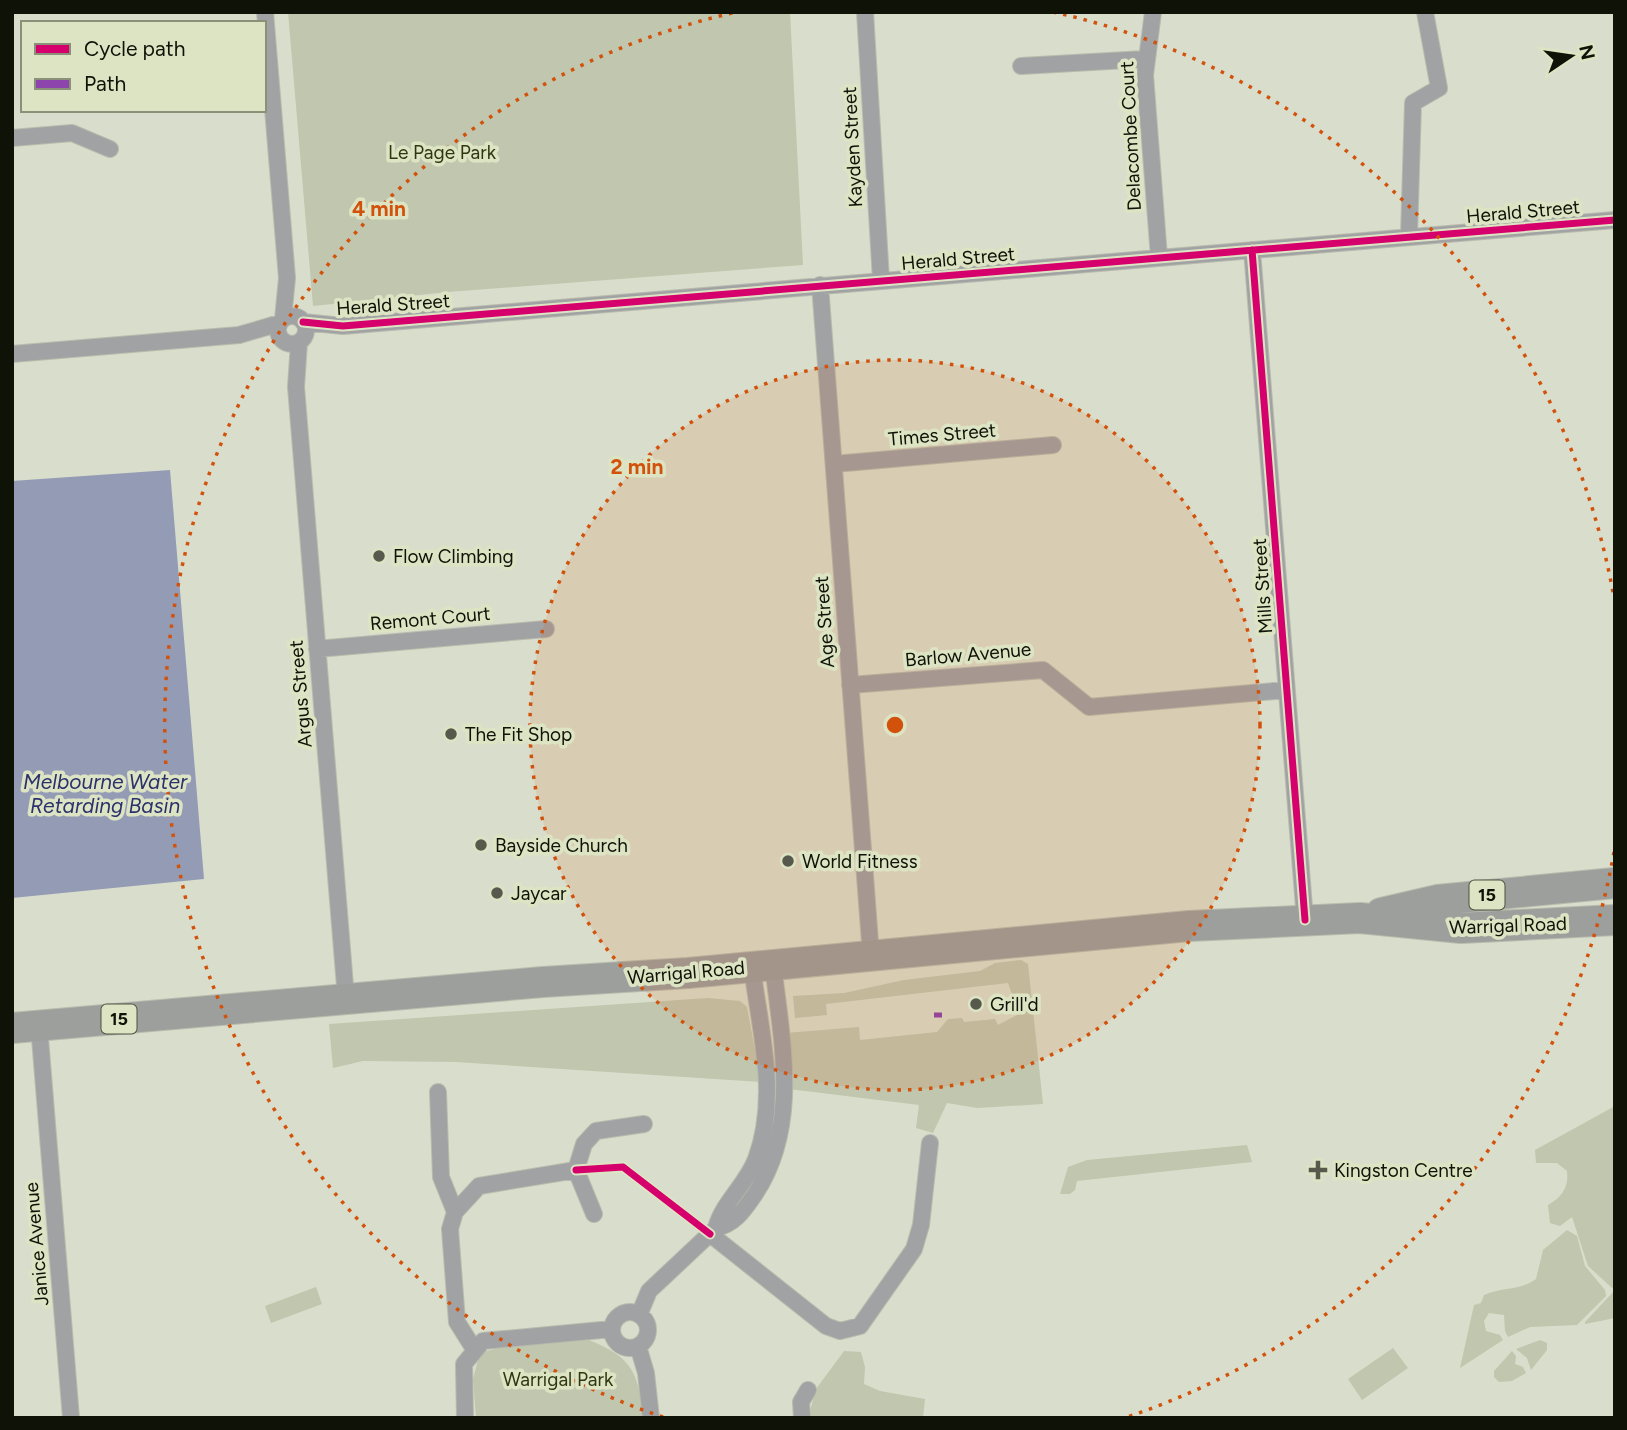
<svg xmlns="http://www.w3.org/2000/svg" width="1627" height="1430" viewBox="0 0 1627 1430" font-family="Figtree,sans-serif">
<rect width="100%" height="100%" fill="#d9ddcb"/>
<path fill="#c1c6ae" d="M 288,12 L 790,12 L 803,265 L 448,292 L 313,306 Z
M 1021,960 L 1028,964 L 1043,1104 L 977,1108 L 947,1103 L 933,1133 L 916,1128 L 919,1105 L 789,1089 L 786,1033 L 859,1027 L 860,1040 L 937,1032 L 948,1019 L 962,1018 L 964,1022 L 995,1019 L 998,1025 L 1019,1014 L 1008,983 L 826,1004 L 827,1015 L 795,1018 L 793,996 L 844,993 L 904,980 L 980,971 L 995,963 Z
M 708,998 L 740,1001 L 747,1007 L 761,1082 L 456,1062 L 363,1061 L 333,1068 L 329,1024 Z
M 1615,1106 L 1615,1286 L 1612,1288 L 1588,1266 L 1572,1217 L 1560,1226 L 1550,1223 L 1548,1205 C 1562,1197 1569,1187 1567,1171 L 1557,1163 L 1536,1163 L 1535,1150 Z
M 1247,1145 L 1252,1162 L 1077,1181 L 1075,1190 L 1070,1194 L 1060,1194 L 1068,1167 L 1087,1160 Z
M 1567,1230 L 1577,1236 L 1585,1266 L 1605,1290 L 1606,1296 L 1577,1325 L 1530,1327 L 1508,1337 L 1505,1331 L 1504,1315 L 1489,1313 L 1484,1321 L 1486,1331 L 1500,1335 L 1503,1340 L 1460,1368 L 1474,1305 L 1481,1303 L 1484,1295 C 1501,1287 1520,1291 1536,1279 L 1543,1250 Z
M 316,1287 L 322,1304 L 271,1323 L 265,1306 Z
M 1615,1290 L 1615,1318 L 1585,1324 L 1585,1322 Z
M 589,1340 C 632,1357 639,1373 643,1418 L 476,1418 L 473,1379 L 480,1353 L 520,1342 Z
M 1540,1340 L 1547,1343 L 1547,1350 L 1531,1370 L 1527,1358 L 1516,1349 Z
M 1393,1348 L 1408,1368 L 1362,1400 L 1348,1379 Z
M 844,1351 L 861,1352 L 865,1367 L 864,1384 L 880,1391 L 925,1399 L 923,1418 L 808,1418 L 816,1389 Z
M 1512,1351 L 1516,1356 L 1515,1364 L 1523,1367 L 1526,1373 L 1512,1381 L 1499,1382 L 1494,1377 L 1494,1371 Z"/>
<path fill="#949bb5" d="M 170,470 L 204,879 L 12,898 L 12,481 Z"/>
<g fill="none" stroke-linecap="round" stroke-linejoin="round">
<g stroke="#b8bbad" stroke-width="18">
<path id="street" d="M 265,12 L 287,278 L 283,319
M 865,12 L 881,280
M 1153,12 L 1145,75 L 1159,257
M 1021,66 L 1145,59
M 12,138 L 72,133 L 110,149
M 1409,236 L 1413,103 L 1439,88 L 1425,12
M 1252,250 L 1305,920
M 820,285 L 871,955
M278 330a14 14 0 1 1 28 0a14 14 0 1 1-28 0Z
M 303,322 L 343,326 L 1615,220
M 299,342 L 296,387 L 346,998
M 12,354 L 239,335 L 280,323
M 834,464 L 1053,445
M 317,649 L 546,629
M 850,685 L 1043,670 L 1089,707 L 1286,690
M 39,1026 L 71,1418
M 438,1092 L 441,1177 L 455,1212
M 576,1170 L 594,1214
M 716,1228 C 723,1202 746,1185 756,1159 C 779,1096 760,1031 752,967
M 710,1234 L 826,1326 L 840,1331 L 860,1326 L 914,1249 L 921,1225 L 930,1143
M612 1330a18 18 0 1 1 36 0a18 18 0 1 1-36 0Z
M 639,1315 L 649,1291 L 716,1228 C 735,1224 744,1210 755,1194 C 800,1126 782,1042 773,965
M 638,1346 L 646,1373 L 651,1418
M 474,1349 L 457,1322 L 450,1229 L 455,1212 L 479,1186 L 576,1170 L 584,1144 L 596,1131 L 644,1124
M 465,1418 L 464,1364 L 483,1341 L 612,1329
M 802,1418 L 801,1402 L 808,1390"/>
</g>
<g stroke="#b8bbad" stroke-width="32">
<path id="highway" d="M 1381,913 L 1437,900 L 1615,883
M 12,1028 L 543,982 L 688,973 L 1189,926 L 1360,918 L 1461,928 L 1615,920"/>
</g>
<use href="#street" stroke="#a0a2a3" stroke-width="16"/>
<use href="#highway" stroke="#9d9f9c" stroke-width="30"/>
<path stroke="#8e44ad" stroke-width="5" stroke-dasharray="10 5" stroke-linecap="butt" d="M 934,1015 L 942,1015"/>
<g stroke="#dde4c4" stroke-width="11">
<path id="cycleway" d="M 1252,250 L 1305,920
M 303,322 L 343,326 L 1615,220
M 576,1170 L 623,1167 L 710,1234"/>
</g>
<use href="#cycleway" stroke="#d6006c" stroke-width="7"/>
</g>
<circle cx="895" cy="725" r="365" fill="#d2520c" fill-opacity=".12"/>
<g fill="none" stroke="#d2520c" stroke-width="3.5" stroke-dasharray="3.5 7">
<circle cx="895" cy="725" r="365"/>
<path d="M1614 852A730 730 0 0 1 1127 1417M663 1417A730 730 0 0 1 737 12M1053 12A730 730 0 0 1 1614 598"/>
</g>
<g fill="#56594c" stroke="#dde4c4" stroke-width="2.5">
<circle cx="379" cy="556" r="7"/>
<circle cx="451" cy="734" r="7"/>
<circle cx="481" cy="845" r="7"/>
<circle cx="788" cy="861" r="7"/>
<circle cx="497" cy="893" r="7"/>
<circle cx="976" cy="1004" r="7"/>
<path d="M1314.5 1159.5h7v7h7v7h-7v7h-7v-7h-7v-7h7z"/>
</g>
<g text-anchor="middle" stroke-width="7" stroke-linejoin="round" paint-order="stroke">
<g fill="#dde4c4" stroke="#4d5140" stroke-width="2">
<rect x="1469.5" y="880.5" width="35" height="29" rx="5"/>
<rect x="101.5" y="1004.5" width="35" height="29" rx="5"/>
</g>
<g font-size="18" font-weight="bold" fill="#0f1207">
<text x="1487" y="901">15</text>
<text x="119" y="1025">15</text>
</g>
<g font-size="19" fill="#0f1207" stroke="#dde4c4">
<text transform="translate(1130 136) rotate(-93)" y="7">Delacombe Court</text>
<text transform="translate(852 147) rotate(-93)" y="7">Kayden Street</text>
<text transform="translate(1523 211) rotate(-5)" y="7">Herald Street</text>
<text transform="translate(958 258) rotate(-5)" y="7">Herald Street</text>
<text transform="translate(393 304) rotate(-4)" y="7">Herald Street</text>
<text transform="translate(942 434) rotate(-5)" y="7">Times Street</text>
<text transform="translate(1262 586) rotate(-94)" y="7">Mills Street</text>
<text transform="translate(430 618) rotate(-5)" y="7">Remont Court</text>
<text transform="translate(824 622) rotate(-94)" y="7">Age Street</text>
<text transform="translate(968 654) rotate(-5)" y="7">Barlow Avenue</text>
<text transform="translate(300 694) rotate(-95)" y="7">Argus Street</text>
<text transform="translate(1508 925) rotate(-2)" y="7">Warrigal Road</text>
<text transform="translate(686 972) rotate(-5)" y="7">Warrigal Road</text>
<text transform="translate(36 1244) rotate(-95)" y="7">Janice Avenue</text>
</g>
<g font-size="19" fill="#30360f" stroke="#dde4c4">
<text x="442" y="159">Le Page Park</text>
<text x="558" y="1386">Warrigal Park</text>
</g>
<g font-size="19" fill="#0f1207" stroke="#dde4c4" text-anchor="start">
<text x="393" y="563">Flow Climbing</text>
<text x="465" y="741">The Fit Shop</text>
<text x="495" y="852">Bayside Church</text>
<text x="802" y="868">World Fitness</text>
<text x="511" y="900">Jaycar</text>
<text x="990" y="1011">Grill'd</text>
<text x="1334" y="1177">Kingston Centre</text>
</g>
<g font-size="21" font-style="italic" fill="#2b316b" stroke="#dde4c4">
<text x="105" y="789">Melbourne Water<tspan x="105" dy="24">Retarding Basin</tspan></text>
</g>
</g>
<circle cx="895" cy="725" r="10" fill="#d2520c" stroke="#dde4c4" stroke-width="3.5"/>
<g font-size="21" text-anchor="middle" font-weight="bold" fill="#d2520c" stroke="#dde4c4" stroke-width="7" stroke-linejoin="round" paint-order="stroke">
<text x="379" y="216">4 min</text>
<text x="637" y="474">2 min</text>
</g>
<rect width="1627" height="1430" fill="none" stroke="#0f1207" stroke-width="28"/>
<rect x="21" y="21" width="245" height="91" fill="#dde4c4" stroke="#8b9078" stroke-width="2"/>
<rect x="35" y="44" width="35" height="10" fill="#d6006c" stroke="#8b9078" stroke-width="2"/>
<text x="84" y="56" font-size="21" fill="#0f1207">Cycle path</text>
<rect x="35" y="79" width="35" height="10" fill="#8e44ad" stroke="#8b9078" stroke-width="2"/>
<text x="84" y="91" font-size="21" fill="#0f1207">Path</text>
<g transform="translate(1571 56) rotate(77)" stroke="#dde4c4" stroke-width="5" paint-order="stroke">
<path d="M0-5L12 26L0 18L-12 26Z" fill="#0f1207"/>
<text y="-10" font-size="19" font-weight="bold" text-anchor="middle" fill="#0f1207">N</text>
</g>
</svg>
